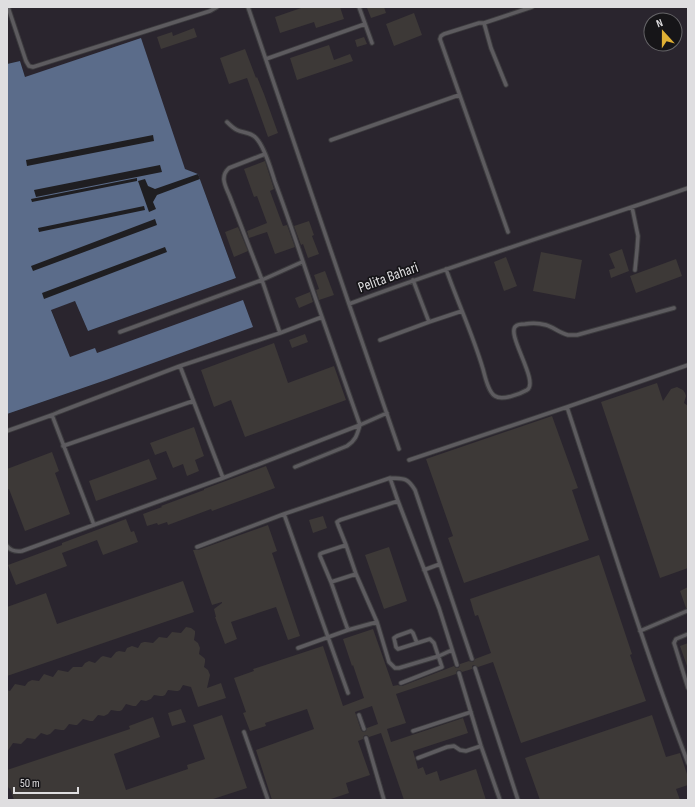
<svg xmlns="http://www.w3.org/2000/svg" width="695" height="807" viewBox="0 0 695 807" font-family="'Sofia Sans Condensed',sans-serif">
<rect width="100%" height="100%" fill="#1f1e21"/>
<path fill="#2a252e" fill-rule="evenodd" d="M 7,7 L 688,7 L 688,800 L 7,800 L 7,414 L 106,380 L 70,357 L 51,309 L 75,301 L 88,331 L 236,278 L 198,174 L 185,169 L 25,77 L 20,61 L 7,64 ZM 651,20 L 675,20 L 675,44 L 651,44 Z"/>
<path fill="#5b6c8a" d="M 141,38 L 185,169 L 198,174 L 236,278 L 88,331 L 75,301 L 51,310 L 70,357 L 95,348 L 97,353 L 243,300 L 253,327 L 106,380 L 7,414 L 7,64 L 20,61 L 25,77 Z"/>
<path fill="#1f1e21" d="M 153,135 L 154,141 L 27,166 L 26,160 Z
M 160,165 L 162,172 L 36,197 L 34,190 Z
M 198,174 L 200,179 L 157,195 L 153,202 L 156,209 L 149,212 L 138,181 L 145,179 L 148,186 L 155,189 Z
M 137,178 L 137,181 L 32,202 L 31,199 Z
M 144,206 L 145,210 L 39,232 L 38,228 Z
M 155,219 L 157,225 L 33,271 L 31,266 Z
M 165,247 L 167,252 L 44,299 L 42,293 Z"/>
<path fill="#3d3937" fill-rule="evenodd" d="M 304,7 L 340,7 L 344,19 L 316,28 L 314,22 L 280,33 L 275,17 Z
M 371,7 L 384,7 L 386,13 L 371,18 L 367,8 Z
M 414,13 L 422,35 L 394,46 L 386,24 Z
M 194,28 L 197,37 L 161,49 L 157,37 L 172,32 L 173,36 Z
M 364,37 L 367,44 L 357,47 L 355,40 Z
M 329,45 L 334,60 L 350,54 L 353,61 L 297,80 L 290,58 Z
M 245,49 L 256,78 L 257,77 L 264,94 L 278,133 L 268,137 L 247,78 L 229,84 L 220,58 Z
M 265,161 L 274,189 L 270,191 L 283,226 L 287,225 L 295,247 L 275,254 L 267,232 L 249,238 L 247,231 L 267,223 L 257,196 L 254,197 L 244,169 Z
M 309,221 L 314,235 L 312,236 L 319,254 L 308,258 L 303,244 L 301,245 L 294,226 Z
M 238,227 L 248,251 L 234,257 L 225,232 Z
M 622,249 L 629,271 L 611,278 L 609,270 L 615,268 L 609,254 Z
M 541,252 L 582,260 L 575,299 L 533,291 Z
M 506,257 L 517,286 L 504,291 L 494,262 Z
M 676,259 L 682,276 L 636,293 L 630,276 Z
M 325,271 L 334,295 L 319,300 L 316,290 L 319,289 L 314,275 Z
M 310,292 L 313,302 L 299,308 L 295,298 Z
M 305,334 L 308,342 L 292,348 L 289,340 Z
M 274,343 L 288,383 L 334,366 L 346,400 L 245,437 L 231,400 L 214,407 L 201,370 Z
M 657,383 L 663,401 L 671,389 L 677,387 L 683,390 L 685,393 L 686,396 L 684,403 L 688,406 L 688,568 L 660,578 L 601,402 Z
M 552,416 L 578,488 L 572,490 L 589,540 L 464,583 L 448,538 L 453,536 L 426,459 Z
M 194,427 L 204,456 L 195,460 L 199,471 L 187,476 L 183,464 L 173,468 L 166,451 L 155,455 L 150,443 Z
M 52,452 L 59,471 L 55,473 L 70,514 L 25,531 L 9,489 L 7,490 L 7,469 Z
M 149,459 L 157,479 L 96,501 L 89,481 Z
M 266,466 L 275,488 L 212,511 L 211,509 L 168,525 L 167,522 L 158,525 L 157,523 L 147,526 L 143,514 L 162,507 L 161,506 L 204,490 L 204,489 Z
M 323,516 L 327,528 L 313,533 L 309,520 Z
M 126,519 L 131,532 L 134,531 L 138,542 L 103,555 L 97,540 L 62,553 L 67,566 L 16,585 L 8,565 L 62,545 L 62,543 Z
M 268,525 L 277,551 L 272,553 L 300,636 L 288,640 L 276,607 L 231,622 L 237,639 L 225,644 L 215,617 L 216,617 L 214,609 L 222,603 L 222,602 L 212,605 L 193,550 L 198,550 Z
M 389,547 L 407,601 L 384,609 L 365,555 Z
M 599,555 L 632,654 L 630,655 L 646,701 L 521,743 L 493,662 L 478,667 L 474,665 L 472,666 L 472,669 L 462,672 L 460,670 L 458,670 L 456,672 L 456,674 L 396,694 L 406,723 L 387,729 L 391,742 L 463,718 L 468,733 L 413,751 L 418,769 L 423,767 L 426,775 L 437,771 L 440,781 L 476,769 L 486,800 L 404,800 L 381,733 L 369,737 L 367,735 L 365,735 L 363,737 L 363,739 L 358,741 L 370,775 L 346,783 L 349,793 L 328,800 L 272,800 L 256,750 L 314,729 L 307,709 L 265,723 L 266,726 L 250,731 L 243,713 L 246,712 L 234,678 L 254,671 L 253,669 L 323,646 L 343,706 L 364,698 L 353,665 L 352,666 L 343,639 L 373,629 L 393,686 L 398,685 L 400,686 L 402,686 L 454,666 L 456,668 L 458,668 L 460,666 L 460,664 L 469,661 L 471,662 L 473,662 L 475,659 L 491,653 L 478,615 L 475,616 L 470,599 ZM 372,706 L 378,724 L 367,728 L 366,731 L 363,732 L 361,730 L 355,712 Z
M 183,581 L 194,612 L 7,676 L 7,607 L 46,593 L 57,624 Z
M 688,587 L 688,608 L 686,608 L 680,591 Z
M 186,627 L 191,628 L 195,631 L 195,634 L 194,640 L 198,643 L 200,648 L 199,654 L 203,657 L 205,659 L 205,662 L 204,667 L 208,670 L 210,675 L 207,688 L 221,683 L 226,698 L 198,707 L 191,687 L 183,685 L 180,690 L 178,691 L 176,691 L 168,690 L 165,695 L 163,696 L 160,696 L 154,695 L 151,699 L 146,701 L 141,700 L 136,706 L 133,706 L 126,704 L 122,710 L 120,711 L 117,711 L 111,710 L 108,714 L 104,716 L 98,715 L 93,721 L 90,721 L 83,719 L 77,725 L 75,725 L 69,724 L 66,728 L 64,730 L 61,730 L 55,729 L 50,734 L 47,735 L 41,733 L 35,739 L 27,738 L 21,744 L 13,743 L 7,752 L 7,690 L 10,691 L 15,684 L 25,686 L 28,682 L 32,680 L 39,681 L 44,674 L 53,677 L 58,670 L 68,672 L 73,667 L 82,667 L 85,663 L 89,661 L 95,663 L 101,657 L 103,656 L 111,658 L 116,652 L 119,651 L 125,652 L 127,648 L 132,646 L 138,648 L 141,643 L 144,642 L 146,642 L 153,643 L 159,637 L 167,638 L 172,632 L 181,633 Z
M 688,643 L 688,666 L 687,666 L 680,646 Z
M 181,709 L 186,722 L 172,726 L 168,713 Z
M 222,715 L 247,788 L 210,800 L 14,800 L 10,788 L 9,789 L 7,784 L 7,770 L 130,729 L 129,726 L 153,717 L 160,737 L 114,754 L 126,790 L 188,769 L 187,765 L 205,759 L 193,725 Z
M 652,715 L 666,757 L 680,753 L 688,777 L 688,785 L 676,789 L 680,800 L 540,800 L 525,758 Z"/>
<g fill="none" stroke-linecap="round" stroke-linejoin="round">
<g stroke="#3c3b3e" stroke-width="5.5">
<path id="lane" d="M 8,7 L 26,61 L 29,66 L 33,67 L 210,11 L 217,7
M 248,7 L 349,304 L 399,449
M 359,7 L 372,43
M 484,23 L 491,48 L 506,85
M 266,59 L 365,24
M 227,122 C 230,125 233,128 237,130 C 243,133 251,132 256,138 C 265,147 271,170 275,182 C 292,227 306,272 322,317
M 331,140 L 459,95
M 265,154 L 229,168 C 219,177 226,187 230,197 L 262,280 L 280,333
M 632,207 L 638,236 L 637,250 L 635,270
M 508,232 L 440,39 L 441,36 L 444,34 L 479,23 L 484,23 L 532,7
M 446,269 C 458,303 473,335 483,369 C 485,376 488,392 495,396 C 502,401 520,394 527,390 C 540,382 505,333 516,326 C 518,324 522,324 525,324 C 531,323 539,323 546,325 C 553,327 560,333 568,335 C 570,335 574,335 577,335 L 674,308
M 413,280 L 429,322 L 462,311
M 349,304 C 461,262 575,227 688,188
M 120,332 L 262,280 L 302,262
M 380,340 L 429,322
M 688,365 L 567,407 C 606,526 643,646 688,763
M 180,366 L 223,478
M 7,431 L 52,415
M 63,446 L 193,401
M 409,460 L 567,407
M 390,478 L 398,501 L 439,608 L 457,665
M 94,525 L 52,415 L 59,412 L 180,366 L 280,333 L 322,317 L 360,425 C 357,435 356,440 347,446 L 295,467
M 346,545 L 338,525 L 337,522 L 340,520 L 398,501
M 7,546 C 11,551 16,552 22,551 L 223,478 L 360,425 L 387,413
M 197,547 L 284,514
M 424,570 L 440,564
M 331,582 L 320,556 L 320,554 L 322,553 L 346,545 L 356,574
M 348,630 L 344,619 L 331,582 L 356,574 L 377,622
M 640,631 L 687,611
M 688,634 L 676,639 L 674,643 L 675,646 L 688,688
M 298,648 L 348,630 L 377,622 L 389,662 L 395,668 L 399,668 L 439,656 L 452,650
M 475,668 L 518,800
M 459,673 L 481,746 L 500,800
M 401,683 L 442,667 L 434,643 L 430,639 L 398,649 L 396,647 L 394,638 L 397,636 L 411,631 L 413,633 L 417,643
M 348,693 L 284,514 L 390,478 C 404,479 407,477 415,490 L 472,659
M 359,715 L 364,729
M 413,731 L 471,712
M 244,732 L 268,800
M 366,738 L 384,800
M 418,758 L 447,747 L 454,746 L 460,750 L 466,751 L 481,746"/>
</g>
<use href="#lane" stroke="#5d5b5f" stroke-width="3.5"/>
</g>
<g text-anchor="middle" stroke-width="3.5" stroke-linejoin="round" paint-order="stroke">
<g font-size="15" fill="#dfdee0" stroke="#161518">
<text transform="translate(388 277) rotate(-20)" y="5">Pelita Bahari</text>
</g>
</g>
<rect width="695" height="807" fill="none" stroke="#dfdee0" stroke-width="16"/>
<g transform="translate(663 32) rotate(339)"><circle r="19" fill="#161518" stroke="#666568"/>
<path d="M0-3L7 15L0 10L-7 15Z" fill="#e0b034"/>
<text y="-6" font-size="11" font-weight="bold" text-anchor="middle" fill="#dfdee0">N</text>
</g>
<path d="M14 787v6h64v-6" fill="none" stroke="#dfdee0" stroke-width="2"/>
<text x="20" y="787" font-size="12" fill="#dfdee0" stroke="#161518" stroke-width="3" paint-order="stroke">50 m</text>
</svg>
